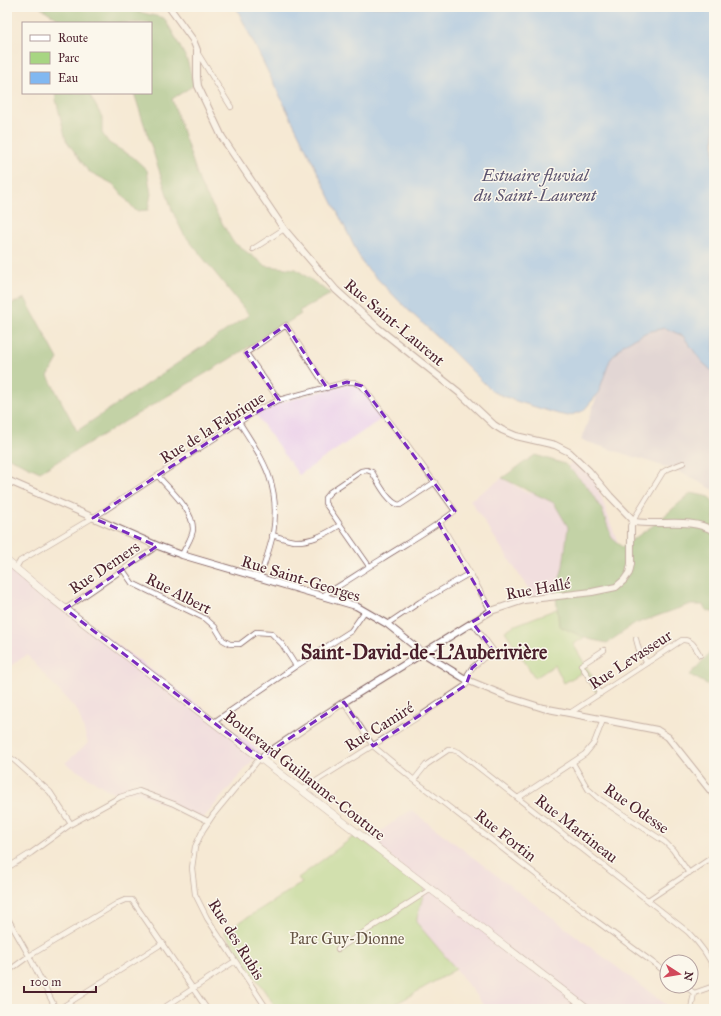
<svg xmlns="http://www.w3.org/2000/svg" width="721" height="1016" viewBox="0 0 721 1016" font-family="'IM FELL Great Primer',serif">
<rect width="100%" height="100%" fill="#fbf7ec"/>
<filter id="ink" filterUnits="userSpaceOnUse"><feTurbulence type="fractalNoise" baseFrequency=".025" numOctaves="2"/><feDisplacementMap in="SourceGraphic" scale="8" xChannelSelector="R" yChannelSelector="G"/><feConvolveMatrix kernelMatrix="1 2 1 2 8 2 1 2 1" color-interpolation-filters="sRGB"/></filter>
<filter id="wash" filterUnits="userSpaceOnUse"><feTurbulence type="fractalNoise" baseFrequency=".012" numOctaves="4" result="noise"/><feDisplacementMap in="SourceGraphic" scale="16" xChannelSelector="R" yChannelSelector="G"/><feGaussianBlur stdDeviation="0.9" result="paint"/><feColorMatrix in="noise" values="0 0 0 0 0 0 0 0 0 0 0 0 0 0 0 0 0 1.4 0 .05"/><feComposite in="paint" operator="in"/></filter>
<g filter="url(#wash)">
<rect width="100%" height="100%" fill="#f6e9d4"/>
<path fill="#ecd1ea" d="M 349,384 L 362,386 L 384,417 L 299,475 L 255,413 L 282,402 Z
M 577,459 L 593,475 L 629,573 L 624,580 L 535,599 L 470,500 L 502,478 L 529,494 Z
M 7,564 L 170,684 L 260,752 L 200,822 L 139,793 L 113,793 L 65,763 L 88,743 L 78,712 L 27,655 L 7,668 Z
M 411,810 L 672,1009 L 486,1009 L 456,969 L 416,922 L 425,888 L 370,838 Z"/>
<path fill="#cbbfd5" d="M 665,328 L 683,336 L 702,362 L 714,373 L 714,490 L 678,471 L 581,440 L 610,360 L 624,344 L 647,332 Z"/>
<path fill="#a7d582" stroke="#787a56" d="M 582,599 L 598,630 L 573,644 L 602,693 L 598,695 L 583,672 L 564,683 L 555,665 L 535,678 L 505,631 L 513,626 Z
M 356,835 L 425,888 L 416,922 L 456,969 L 387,1009 L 277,1009 L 224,932 L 302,883 L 298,878 Z"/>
<path fill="#85b670" stroke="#686a4e" d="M 40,7 L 119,7 L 164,18 L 173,33 L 187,60 L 194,85 L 172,99 L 201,186 L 233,242 L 266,266 L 296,269 L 331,294 L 299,311 L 301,314 L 228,360 L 40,472 L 7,457 L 7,306 L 25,298 L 58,359 L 48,376 L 77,431 L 249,315 L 183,233 L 172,210 L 134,93 L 151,93 L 151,23 L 64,23 Z
M 55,93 L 89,93 L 102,117 L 102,133 L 109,143 L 133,157 L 147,170 L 151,194 L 148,210 L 136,211 L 113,184 L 88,171 L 66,140 L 56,100 Z
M 535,455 L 565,464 L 587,486 L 602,510 L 612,538 L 622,547 L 655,524 L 691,493 L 710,497 L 714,505 L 714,613 L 706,610 L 703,605 L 688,605 L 635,624 L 607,643 L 588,639 L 559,626 L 556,596 L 563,566 L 568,527 L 554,503 L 502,478 Z
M 714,648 L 714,688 L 690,675 Z"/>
<path fill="#81b8f1" stroke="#666c8e" d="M 236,7 L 714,7 L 714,373 L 702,362 L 683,336 L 665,328 L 647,332 L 624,344 L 610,360 L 598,394 L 583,411 L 568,416 L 558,414 L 516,401 L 493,392 L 448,347 L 405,307 L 363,264 Z"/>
</g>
<g filter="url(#ink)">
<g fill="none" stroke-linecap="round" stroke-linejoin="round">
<g stroke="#866666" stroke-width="6">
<path id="street" d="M 197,52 L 231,107
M 253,249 L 284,229
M 279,400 L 246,353 L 286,325 L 327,388
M 239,422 C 264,461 281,485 273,534 C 270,549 264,564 260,578
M 158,476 C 170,490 193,510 193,529 C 193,537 185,547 182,555
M 634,519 L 663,472 L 668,469 L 683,463
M 440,523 L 470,573 L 491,611
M 272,535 C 279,537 287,540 294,541 C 311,542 326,534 340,525
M 369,566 L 325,503 L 325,498 L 330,492 L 361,471 L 367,470 L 372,472 C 378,482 389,504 400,505 L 435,482
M 16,568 L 20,561 L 99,514 L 259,409 L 279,400 L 347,382 L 354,382 L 362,386 L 404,440 L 455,511 C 431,530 405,544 380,560 C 360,572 342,585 322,596
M 123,570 L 132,583 L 206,619 L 215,627 L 223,640 L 230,644 L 240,644 L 256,632 L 271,633 L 282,644 L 296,666
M 65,609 L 153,549 L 156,545
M 387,624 L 420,602 L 470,573
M 636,639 L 639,650 L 647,663
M 600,694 L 581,665 L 604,650
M 344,702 L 373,746 L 414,780 L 595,920 L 667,973
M 570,713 L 682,640 C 692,639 695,647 700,655
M 214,722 L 296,666 L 351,631 L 365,611
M 7,756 L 14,760 L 50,792 L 71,824
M 260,758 L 213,815 L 203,830 L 195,847 L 192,868 L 195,894 L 207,918 L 267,1009
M 573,763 L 588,789 L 598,798 L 665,842 L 673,850 L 689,873
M 414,780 L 426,765 L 448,750 L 453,750 L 459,752 L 688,932 C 699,943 708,954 714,969
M 302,790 L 423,714 L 466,685 L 468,674 L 472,668 L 493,650 L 472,622
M 518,798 L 585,754 L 594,743 L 603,720
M 7,868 L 31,853 L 71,824 L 120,797 L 139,791 L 174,804 L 208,821
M 648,900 L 714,856
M 7,917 L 29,956 L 56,1009
M 338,949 L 431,889
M 7,972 L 29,956 L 118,903 L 125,900 L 132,900 L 207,1009
M 685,986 L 694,993
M 694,993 L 714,986
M 59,1009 L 163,943
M 162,1009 L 235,961
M 691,1009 L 694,993"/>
</g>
<g stroke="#866666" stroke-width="8">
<path id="secondary" d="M 169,7 L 193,40 L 197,50 L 197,77 L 198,86 L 222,137 L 284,229 L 336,290 L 378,328 L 461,394 L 494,425 L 502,430 L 516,436 L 555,445 L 569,452 L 589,471 L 610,496 L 635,522 C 661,526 690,517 714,531
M 7,480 L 158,546 L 182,555 L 356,606 L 387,624 L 423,653 L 467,680 L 508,697 L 543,708 L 657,730 L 668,737 L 714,795
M 260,758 L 344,702 L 491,611 L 524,600 L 592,592 L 616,587 L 624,580 L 629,573 L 631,564 L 631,526 L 634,519"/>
</g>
<g stroke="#866666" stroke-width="8">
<path id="primary" d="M 7,561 L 50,597 L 587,1009"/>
</g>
<use href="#street" stroke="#fff" stroke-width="4.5"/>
<use href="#secondary" stroke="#fff" stroke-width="6"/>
<use href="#primary" stroke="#fff" stroke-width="7"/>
</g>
</g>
<path d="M0 0H721V1016H0ZM 286,325 L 327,388 L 347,382 L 362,386 L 455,511 L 439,524 L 491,611 L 472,622 L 493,650 L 472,668 L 466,685 L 373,746 L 344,702 L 260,758 L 65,609 L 157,546 L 93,518 L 239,422 L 279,400 L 246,353 Z" fill="#f6e9d4" fill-opacity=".55" fill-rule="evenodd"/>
<path fill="none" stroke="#7b2cbf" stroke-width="3" stroke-dasharray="8 5" stroke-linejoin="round" d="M 286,325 L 327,388 L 347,382 L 362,386 L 455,511 L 439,524 L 491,611 L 472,622 L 493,650 L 472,668 L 466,685 L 373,746 L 344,702 L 260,758 L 65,609 L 157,546 L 93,518 L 239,422 L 279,400 L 246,353 Z"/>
<g text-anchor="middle" stroke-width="3" stroke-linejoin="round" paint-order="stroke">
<g font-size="16" fill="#4a1f2b" stroke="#fbf7ec">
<text transform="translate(395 322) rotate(40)" y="6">Rue Saint-Laurent</text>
<text transform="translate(212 427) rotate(-32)" y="6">Rue de la Fabrique</text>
<text transform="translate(104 567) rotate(-34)" y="6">Rue Demers</text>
<text transform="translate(301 578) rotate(17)" y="6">Rue Saint-Georges</text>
<text transform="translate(538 588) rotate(-10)" y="6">Rue Hallé</text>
<text transform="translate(179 593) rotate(27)" y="6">Rue Albert</text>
<text transform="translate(630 659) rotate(-33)" y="6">Rue Levasseur</text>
<text transform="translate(379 726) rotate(-32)" y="6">Rue Camiré</text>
<text transform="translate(305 775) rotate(38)" y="6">Boulevard Guillaume-Couture</text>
<text transform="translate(637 808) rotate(35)" y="6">Rue Odesse</text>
<text transform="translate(577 828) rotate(38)" y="6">Rue Martineau</text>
<text transform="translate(506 835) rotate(38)" y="6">Rue Fortin</text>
<text transform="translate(237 939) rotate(58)" y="6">Rue des Rubis</text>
</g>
<g font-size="16" fill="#665645" stroke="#fbf7ec">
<text x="347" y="944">Parc Guy-Dionne</text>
</g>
<g font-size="17" font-style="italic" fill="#5d5570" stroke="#fbf7ec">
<text x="535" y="181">Estuaire fluvial<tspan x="535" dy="20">du Saint-Laurent</tspan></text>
</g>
<g font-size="20" font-weight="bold" fill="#4a1f2b" stroke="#fbf7ec">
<text x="424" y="659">Saint-David-de-L'Auberivière</text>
</g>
</g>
<rect width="721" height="1016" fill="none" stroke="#fbf7ec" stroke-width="24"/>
<rect x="22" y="22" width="130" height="72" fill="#fbf7ec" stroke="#b4a19f"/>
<rect x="30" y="35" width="20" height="6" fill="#ffffff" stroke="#b4a19f"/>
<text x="58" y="42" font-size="12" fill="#4a1f2b">Route</text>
<rect x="30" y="52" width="20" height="12" fill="#a7d582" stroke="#b4a19f"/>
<text x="58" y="62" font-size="12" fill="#4a1f2b">Parc</text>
<rect x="30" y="72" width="20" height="12" fill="#81b8f1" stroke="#b4a19f"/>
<text x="58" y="82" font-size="12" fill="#4a1f2b">Eau</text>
<g transform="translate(679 974) rotate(102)"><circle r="19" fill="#fbf7ec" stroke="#b4a19f"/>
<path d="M0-3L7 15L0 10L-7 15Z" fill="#d1495b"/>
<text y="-6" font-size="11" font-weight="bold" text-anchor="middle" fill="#4a1f2b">N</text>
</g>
<path d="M24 986v6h72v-6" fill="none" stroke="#4a1f2b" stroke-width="2"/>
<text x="30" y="986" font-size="12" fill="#4a1f2b" stroke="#fbf7ec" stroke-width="3" paint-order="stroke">100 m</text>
</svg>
